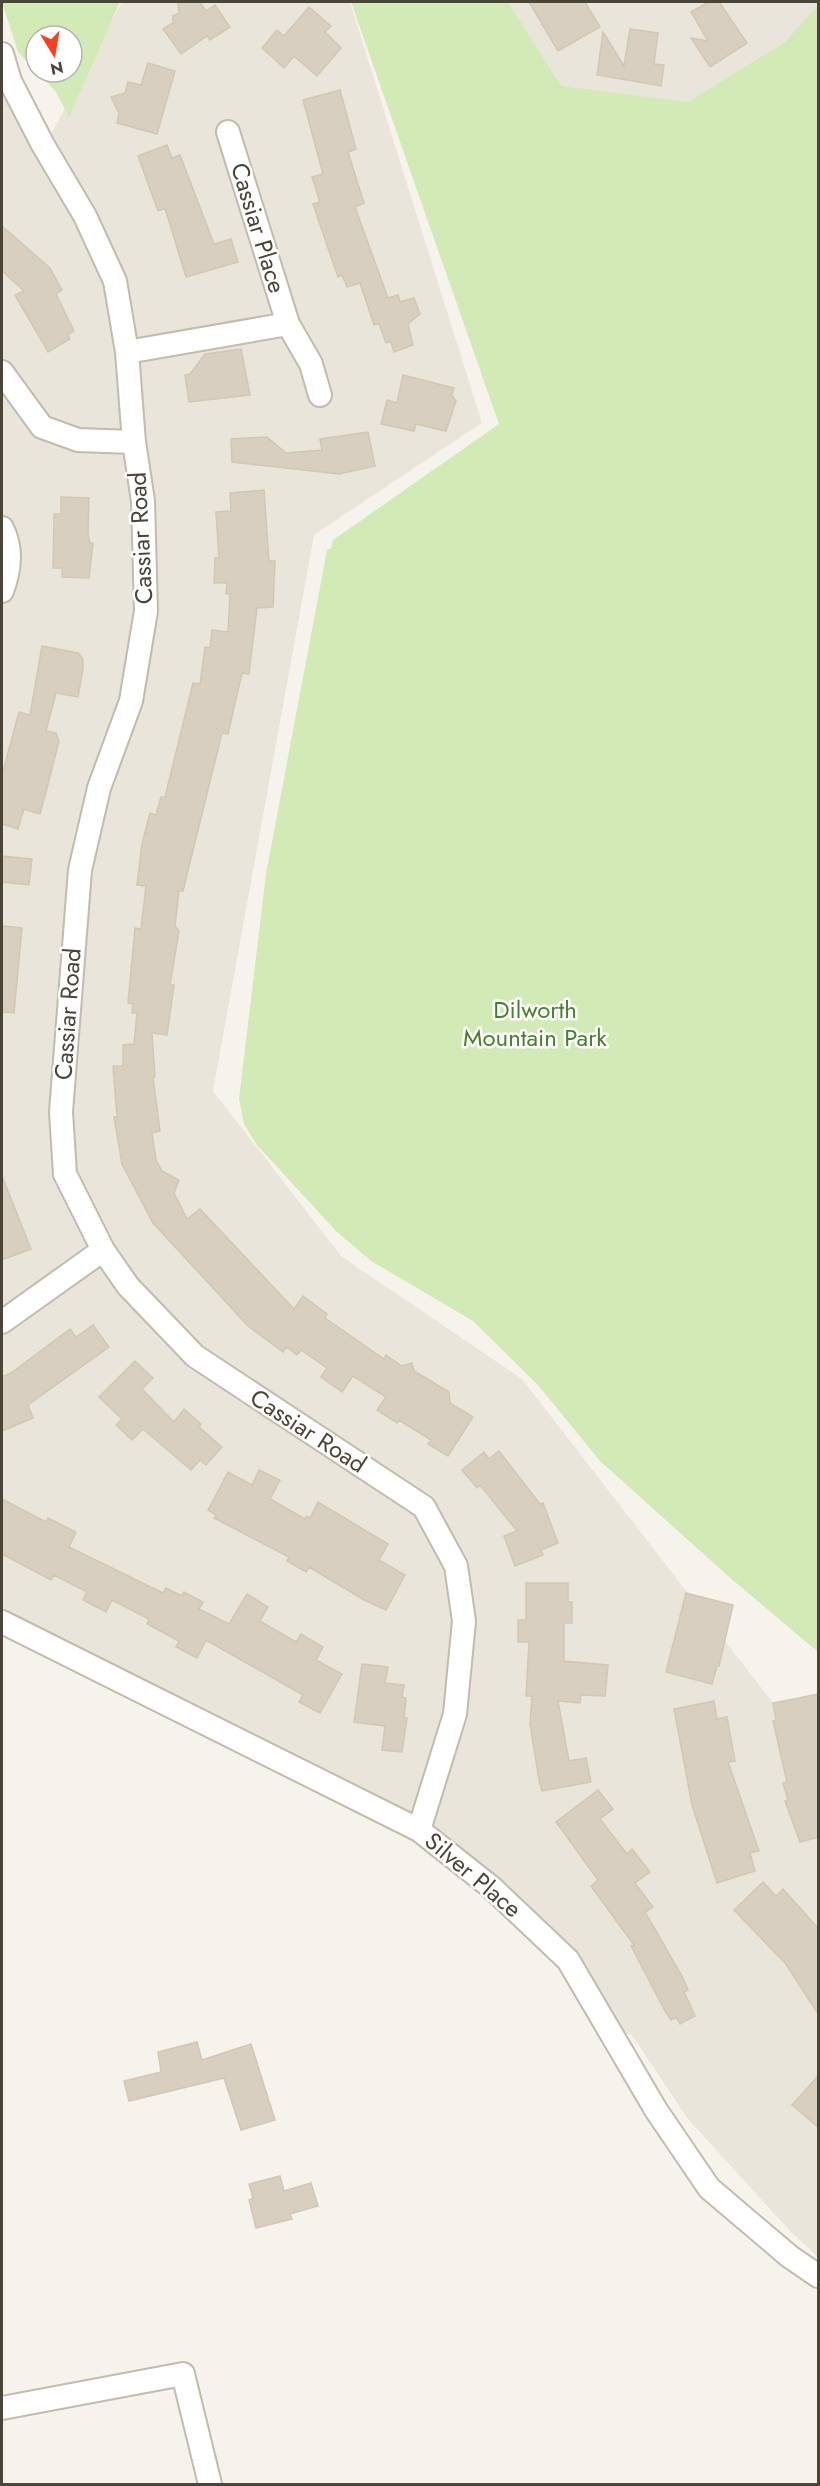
<svg xmlns="http://www.w3.org/2000/svg" width="820" height="2486" viewBox="0 0 820 2486" font-family="Jost,sans-serif">
<rect width="100%" height="100%" fill="#f6f3ec"/>
<path fill="#eae5da" d="M 122,2 L 350,2 L 482,423 L 314,535 L 213,1091 L 341,1256 L 522,1379 L 818,1761 L 818,2257 L 791,2232 L 688,2119 L 632,2035 L 620,2033 L 474,1861 L 2,1614 L 2,74 L 41,153 Z
M 496,2 L 818,2 L 818,8 L 780,52 L 683,112 L 556,96 Z"/>
<path fill="#d2eab5" d="M 2,2 L 120,2 L 69,117 L 56,92 L 37,72 L 72,72 L 72,36 L 36,36 L 36,71 L 18,52 Z
M 351,2 L 508,2 L 561,86 L 688,102 L 785,42 L 818,5 L 818,1652 L 728,1576 L 600,1461 L 538,1385 L 473,1321 L 371,1261 L 336,1231 L 257,1145 L 244,1124 L 239,1099 L 266,874 L 327,550 L 331,548 L 333,540 L 499,424 Z"/>
<path fill="#d8cfc1" stroke="#d3c7b4" stroke-width="1.5" d="M 178,2 L 200,2 L 206,11 L 215,5 L 230,27 L 210,40 L 207,36 L 181,54 L 163,29 L 173,23 L 173,16 L 179,13 Z
M 529,2 L 585,2 L 600,27 L 558,51 Z
M 708,2 L 719,2 L 747,43 L 710,67 L 691,38 L 708,41 L 691,12 Z
M 309,7 L 331,26 L 325,32 L 341,48 L 317,76 L 294,56 L 284,68 L 262,48 L 277,30 L 284,36 Z
M 630,29 L 658,33 L 654,64 L 664,65 L 661,86 L 597,75 L 603,32 L 624,66 Z
M 148,63 L 175,71 L 157,134 L 117,123 L 119,113 L 111,97 L 125,93 L 128,82 L 141,85 Z
M 340,90 L 356,149 L 348,152 L 364,203 L 355,207 L 388,298 L 398,295 L 400,302 L 414,298 L 420,314 L 408,324 L 413,345 L 394,352 L 391,342 L 386,343 L 379,324 L 374,325 L 360,283 L 347,287 L 342,275 L 338,277 L 313,204 L 320,202 L 312,177 L 323,174 L 303,100 Z
M 167,145 L 172,158 L 180,155 L 214,244 L 231,239 L 238,262 L 186,277 L 165,208 L 158,211 L 138,156 Z
M 2,226 L 50,268 L 62,290 L 56,294 L 74,331 L 68,335 L 70,339 L 48,352 L 15,295 L 24,291 L 2,271 Z
M 241,349 L 250,395 L 189,402 L 185,375 L 190,374 L 205,354 Z
M 403,375 L 454,388 L 452,395 L 456,401 L 446,431 L 416,424 L 414,431 L 381,424 L 387,400 L 397,403 Z
M 368,432 L 375,466 L 339,474 L 232,462 L 231,439 L 267,437 L 286,453 L 322,450 L 320,439 Z
M 264,490 L 269,561 L 275,561 L 273,607 L 257,608 L 249,674 L 242,673 L 228,734 L 222,733 L 183,891 L 179,891 L 175,926 L 179,931 L 170,985 L 174,985 L 167,1035 L 152,1033 L 155,1077 L 153,1077 L 160,1131 L 152,1133 L 156,1160 L 162,1171 L 179,1180 L 174,1193 L 187,1219 L 200,1209 L 294,1309 L 303,1296 L 327,1314 L 325,1318 L 384,1359 L 386,1355 L 402,1366 L 412,1363 L 414,1371 L 449,1392 L 450,1403 L 473,1417 L 448,1456 L 428,1444 L 431,1440 L 399,1420 L 397,1423 L 377,1410 L 386,1397 L 353,1376 L 342,1392 L 321,1377 L 327,1368 L 301,1350 L 297,1355 L 287,1347 L 283,1352 L 248,1326 L 153,1223 L 122,1164 L 114,1117 L 117,1117 L 113,1066 L 123,1066 L 123,1045 L 134,1044 L 137,1013 L 132,1013 L 133,1004 L 128,1003 L 135,928 L 141,929 L 146,886 L 137,885 L 142,844 L 150,813 L 156,815 L 161,797 L 165,797 L 193,683 L 200,684 L 205,647 L 210,648 L 212,630 L 228,632 L 230,594 L 226,594 L 227,583 L 214,583 L 215,558 L 219,558 L 216,512 L 231,511 L 230,493 Z
M 61,497 L 89,498 L 88,534 L 90,543 L 93,543 L 89,578 L 62,577 L 62,568 L 53,568 L 54,514 L 61,514 Z
M 42,646 L 78,653 L 83,659 L 83,669 L 78,697 L 56,693 L 46,731 L 56,733 L 59,741 L 46,792 L 40,814 L 24,809 L 18,829 L 2,824 L 2,775 L 19,712 L 30,715 Z
M 2,856 L 32,859 L 29,885 L 2,882 Z
M 2,926 L 22,928 L 14,1013 L 2,1012 Z
M 2,1176 L 31,1249 L 2,1260 Z
M 93,1325 L 109,1347 L 28,1405 L 33,1418 L 2,1431 L 2,1377 L 11,1373 L 70,1329 L 76,1337 Z
M 135,1361 L 153,1378 L 142,1389 L 174,1422 L 184,1409 L 201,1424 L 199,1427 L 222,1447 L 206,1465 L 200,1460 L 191,1470 L 143,1429 L 132,1440 L 116,1425 L 122,1419 L 99,1397 Z
M 499,1451 L 540,1504 L 543,1503 L 558,1543 L 541,1550 L 543,1555 L 515,1566 L 504,1536 L 517,1531 L 480,1485 L 477,1488 L 462,1470 L 484,1452 L 489,1459 Z
M 259,1470 L 280,1480 L 270,1499 L 305,1519 L 307,1516 L 310,1518 L 318,1502 L 388,1544 L 379,1560 L 405,1575 L 386,1610 L 364,1600 L 309,1567 L 306,1572 L 287,1561 L 289,1557 L 214,1518 L 216,1515 L 208,1510 L 228,1472 L 252,1485 Z
M 2,1499 L 46,1522 L 48,1518 L 76,1532 L 69,1547 L 163,1593 L 166,1588 L 182,1596 L 184,1592 L 203,1602 L 199,1609 L 229,1624 L 247,1594 L 268,1607 L 260,1621 L 296,1642 L 301,1634 L 323,1647 L 316,1660 L 342,1674 L 320,1713 L 299,1702 L 303,1695 L 206,1640 L 197,1658 L 176,1647 L 179,1641 L 147,1624 L 149,1619 L 112,1600 L 106,1612 L 83,1600 L 87,1592 L 54,1575 L 51,1580 L 2,1554 Z
M 526,1583 L 568,1583 L 568,1602 L 572,1602 L 572,1623 L 564,1623 L 564,1661 L 608,1665 L 605,1696 L 581,1695 L 580,1703 L 558,1701 L 569,1761 L 586,1758 L 591,1782 L 542,1791 L 539,1780 L 530,1724 L 532,1696 L 526,1696 L 529,1642 L 518,1642 L 518,1620 L 526,1620 Z
M 686,1593 L 733,1605 L 719,1666 L 717,1666 L 712,1684 L 666,1672 Z
M 362,1664 L 388,1667 L 385,1683 L 404,1685 L 402,1697 L 406,1698 L 404,1718 L 407,1718 L 402,1752 L 382,1750 L 385,1726 L 354,1722 Z
M 819,1694 L 819,1837 L 800,1842 L 785,1801 L 788,1800 L 783,1783 L 787,1782 L 773,1721 L 776,1720 L 773,1703 Z
M 714,1701 L 717,1719 L 727,1717 L 735,1761 L 728,1762 L 759,1851 L 750,1853 L 755,1871 L 717,1883 L 692,1805 L 674,1709 Z
M 598,1790 L 613,1809 L 600,1819 L 627,1854 L 632,1849 L 650,1872 L 635,1883 L 653,1907 L 645,1912 L 682,1976 L 688,1990 L 684,1992 L 695,2016 L 680,2024 L 676,2017 L 671,2020 L 664,2009 L 631,1946 L 634,1945 L 591,1886 L 598,1880 L 556,1822 Z
M 763,1882 L 776,1896 L 783,1889 L 819,1929 L 819,2015 L 785,1963 L 734,1910 Z
M 197,2042 L 202,2060 L 251,2044 L 275,2120 L 241,2130 L 224,2078 L 129,2101 L 124,2081 L 161,2072 L 158,2052 Z
M 819,2075 L 819,2128 L 792,2105 Z
M 280,2176 L 284,2191 L 311,2183 L 318,2206 L 290,2214 L 292,2219 L 256,2228 L 249,2200 L 253,2198 L 249,2184 Z"/>
<g fill="none" stroke-linecap="round" stroke-linejoin="round">
<g stroke="#c2bbae" stroke-width="26">
<path id="minor" d="M 2,54 L 10,81 L 43,145 L 85,216 L 115,281 L 127,352 L 134,442 L 143,501 L 146,611 L 131,701 L 99,788 L 80,870 L 61,1112 L 65,1174 L 103,1250 L 128,1286 L 195,1356 L 424,1507 L 456,1566 L 464,1621 L 455,1714 L 419,1830
M 288,324 L 311,364 L 320,395
M 127,352 L 288,324 L 228,132
M 2,372 L 42,427 L 78,440 L 134,442
M 2,528 C 13,549 10,570 2,591
M 2,1322 L 103,1250
M 2,1622 L 419,1830 L 491,1887 L 568,1960 L 656,2110 L 709,2188 L 789,2256 L 818,2276
M 2,2408 L 183,2374 L 210,2484"/>
</g>
<use href="#minor" stroke="#fff" stroke-width="22"/>
</g>
<g text-anchor="middle" stroke-width="5" stroke-linejoin="round" paint-order="stroke">
<g font-size="24" fill="#4b4439" stroke="#fff">
<text transform="translate(258 228) rotate(73)" y="8">Cassiar Place</text>
<text transform="translate(141 538) rotate(-93)" y="8">Cassiar Road</text>
<text transform="translate(68 1014) rotate(-86)" y="8">Cassiar Road</text>
<text transform="translate(308 1431) rotate(33)" y="8">Cassiar Road</text>
<text transform="translate(473 1875) rotate(40)" y="8">Silver Place</text>
</g>
<g font-size="24" fill="#4a7f2a" stroke="#fff">
<text x="535" y="1018">Dilworth<tspan x="535" dy="28">Mountain Park</tspan></text>
</g>
</g>
<rect width="820" height="2486" fill="none" stroke="#4b4439" stroke-width="6"/>
<g transform="translate(54 54) rotate(169)"><circle r="28" fill="#ffffff" stroke="#b7b4b0" stroke-width="1.5"/>
<path d="M0-4.5L10 22L0 15L-10 22Z" fill="#fc3f1d"/>
<text y="-9" font-size="16" font-weight="bold" text-anchor="middle" fill="#4b4439">N</text>
</g>
</svg>
